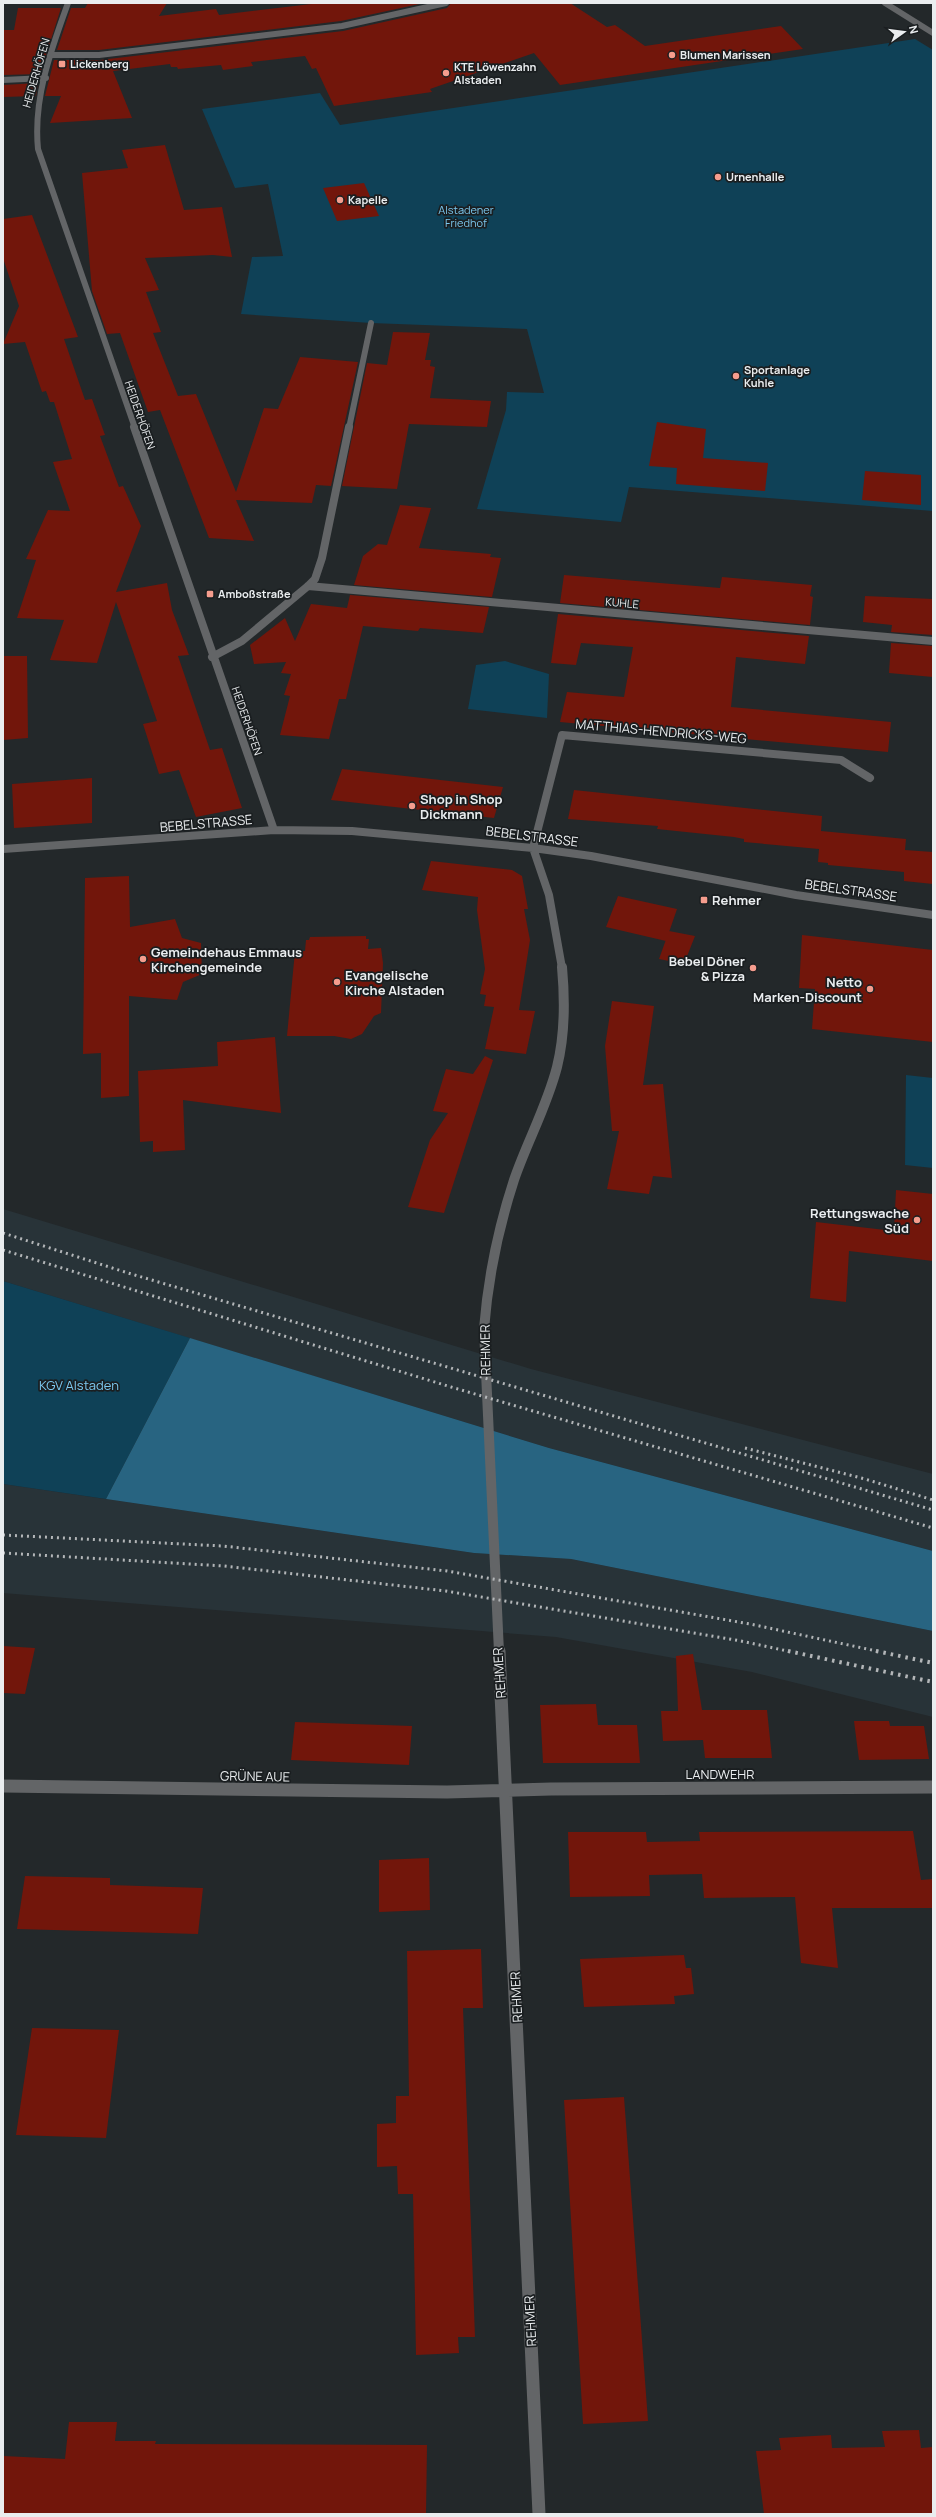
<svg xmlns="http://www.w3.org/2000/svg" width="936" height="2517" viewBox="0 0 936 2517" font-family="Manrope,sans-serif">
<rect width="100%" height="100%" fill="#23282a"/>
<path fill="#283338" d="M 3,1209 L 531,1369 L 933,1474 L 933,1551 L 549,1448 L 3,1281 Z
M 3,1484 L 474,1553 L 571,1559 L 933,1631 L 933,1717 L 752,1672 L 556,1637 L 3,1593 Z"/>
<path fill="#0f4157" d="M 915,39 L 933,50 L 933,511 L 629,487 L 621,522 L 477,509 L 506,410 L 507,392 L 544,393 L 527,329 L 371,323 L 241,314 L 252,257 L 283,256 L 268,184 L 235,188 L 202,109 L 320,93 L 340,125 Z
M 505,661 L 549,674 L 547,718 L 468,709 L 476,665 Z
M 906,1075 L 933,1078 L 933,1168 L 905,1165 Z
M 3,1281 L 190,1338 L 106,1499 L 3,1484 Z"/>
<path fill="#286481" d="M 190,1338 L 549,1448 L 933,1551 L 933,1631 L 571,1559 L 474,1553 L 106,1499 Z"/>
<path fill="#72160b" d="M 88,3 L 167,3 L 159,16 L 216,9 L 219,15 L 320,3 L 424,3 L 341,21 L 99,50 L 57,50 L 71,8 L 85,8 Z
M 451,3 L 570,3 L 607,27 L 615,25 L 645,46 L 781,26 L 803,49 L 560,85 L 534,53 L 430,89 L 432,92 L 334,106 L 316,68 L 312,69 L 305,56 L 251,62 L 253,66 L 223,70 L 221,65 L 178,69 L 177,67 L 171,67 L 170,64 L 113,71 L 132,118 L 50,123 L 61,96 L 45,96 L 54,60 L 100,60 L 343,31 L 447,8 Z
M 18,8 L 61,8 L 40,74 L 3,75 L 3,30 L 14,30 Z
M 38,83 L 36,96 L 3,97 L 3,85 Z
M 165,145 L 184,210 L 222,207 L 232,257 L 213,255 L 145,258 L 159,290 L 146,292 L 161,332 L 153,333 L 178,396 L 196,394 L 236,492 L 264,408 L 278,409 L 300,357 L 358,362 L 331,486 L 316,485 L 312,503 L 236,500 L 254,541 L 209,538 L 160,410 L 148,412 L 120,333 L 107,334 L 92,291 L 82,173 L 128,168 L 122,150 Z
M 364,183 L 379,216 L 337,221 L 323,188 Z
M 32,215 L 78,337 L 64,339 L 85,400 L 92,399 L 105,435 L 100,436 L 119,487 L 123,486 L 141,526 L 116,592 L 167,583 L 172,610 L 189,655 L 178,656 L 210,750 L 222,748 L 242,808 L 196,817 L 179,770 L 159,774 L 143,724 L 157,721 L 116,602 L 97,663 L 50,660 L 64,620 L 17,618 L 36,560 L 26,559 L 48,510 L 70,511 L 53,462 L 72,459 L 54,402 L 50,402 L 46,391 L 42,392 L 25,342 L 3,344 L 19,306 L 3,258 L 3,219 Z
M 393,332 L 430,333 L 425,360 L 431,360 L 430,366 L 435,367 L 430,398 L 491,401 L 487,427 L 409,424 L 397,489 L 342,486 L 367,363 L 387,365 Z
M 657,422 L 706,429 L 703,458 L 768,463 L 765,491 L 676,484 L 677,468 L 649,466 Z
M 865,471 L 921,475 L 921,505 L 862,500 Z
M 400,505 L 431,508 L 419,548 L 491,554 L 490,557 L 501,558 L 492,597 L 354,585 L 363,556 L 378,544 L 387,545 Z
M 564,575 L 720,588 L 722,577 L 812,585 L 810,596 L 813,597 L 810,625 L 560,603 Z
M 350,595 L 489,607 L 483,633 L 420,628 L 418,631 L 363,626 L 346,699 L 339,699 L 329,739 L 280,735 L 290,696 L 284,695 L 291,674 L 281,673 L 286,662 L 254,664 L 250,645 L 285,618 L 295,641 L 311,604 L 347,608 Z
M 865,596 L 933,599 L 933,635 L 891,632 L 892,625 L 863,622 Z
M 558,614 L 809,636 L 805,664 L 736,657 L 731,707 L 891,722 L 888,752 L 560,722 L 567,692 L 624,697 L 633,647 L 581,643 L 576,665 L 551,663 Z
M 891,643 L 933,646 L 933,677 L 889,673 Z
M 3,656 L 27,656 L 28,738 L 3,740 Z
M 342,769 L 387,774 L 503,787 L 494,818 L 331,800 Z
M 92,778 L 92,823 L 14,828 L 12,784 Z
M 574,790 L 822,816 L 821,831 L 906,839 L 905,850 L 933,852 L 933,884 L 904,881 L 904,872 L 828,865 L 828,863 L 818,862 L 819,849 L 744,842 L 744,839 L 734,837 L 657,829 L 658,826 L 568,819 Z
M 431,861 L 512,870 L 522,876 L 528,909 L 524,909 L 530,940 L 519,1010 L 535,1011 L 526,1054 L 485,1049 L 494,1007 L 484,1006 L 486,995 L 480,994 L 485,969 L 477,910 L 478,897 L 422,890 Z
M 129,876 L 130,927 L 175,919 L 182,938 L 201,943 L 202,974 L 183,982 L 177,1000 L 129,996 L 129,1096 L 101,1098 L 101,1053 L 83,1054 L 85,878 Z
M 618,896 L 677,909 L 666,941 L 606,927 Z
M 669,931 L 695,936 L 684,964 L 659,959 Z
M 802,935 L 933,950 L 933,1042 L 812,1029 L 815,989 L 799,988 Z
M 366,936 L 366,939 L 369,939 L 368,949 L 381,948 L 383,963 L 381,1013 L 374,1016 L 362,1034 L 351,1039 L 334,1036 L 287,1036 L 295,951 L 305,951 L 306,940 L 309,940 L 310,937 Z
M 612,1001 L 654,1006 L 643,1085 L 663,1084 L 672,1178 L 653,1176 L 649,1194 L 607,1189 L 619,1131 L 612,1131 L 605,1046 Z
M 275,1037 L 281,1113 L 183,1100 L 185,1150 L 153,1152 L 153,1141 L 140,1142 L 138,1071 L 218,1066 L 217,1042 Z
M 485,1056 L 493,1060 L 444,1213 L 408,1207 L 430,1140 L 448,1113 L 433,1111 L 446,1069 L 473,1074 Z
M 896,1190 L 933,1194 L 933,1261 L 849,1251 L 846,1302 L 810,1298 L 816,1222 L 894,1231 Z
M 3,1646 L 35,1648 L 25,1694 L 3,1693 Z
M 693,1654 L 702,1710 L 767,1710 L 772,1758 L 705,1758 L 703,1740 L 663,1741 L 661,1711 L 678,1711 L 676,1656 Z
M 596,1704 L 598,1725 L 637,1725 L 640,1763 L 543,1763 L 540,1705 Z
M 854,1721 L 889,1721 L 890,1726 L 924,1726 L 929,1759 L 859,1760 Z
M 295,1722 L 412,1726 L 409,1765 L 291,1760 Z
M 913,1831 L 921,1880 L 933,1879 L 933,1908 L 832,1908 L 838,1968 L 801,1963 L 795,1897 L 704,1898 L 702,1874 L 649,1875 L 650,1896 L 570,1897 L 568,1832 L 646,1832 L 647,1842 L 700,1841 L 699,1832 Z
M 429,1858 L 430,1910 L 379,1912 L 379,1860 Z
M 25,1876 L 110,1878 L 110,1885 L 203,1888 L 198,1934 L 17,1929 Z
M 481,1949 L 483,2008 L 463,2008 L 475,2337 L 458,2337 L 459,2353 L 416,2355 L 413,2194 L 398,2194 L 397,2166 L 377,2167 L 377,2124 L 396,2123 L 396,2096 L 409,2096 L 407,1951 Z
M 684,1955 L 686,1968 L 691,1968 L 694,1994 L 674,1996 L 675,2004 L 584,2007 L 580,1959 Z
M 32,2028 L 119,2030 L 106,2138 L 16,2135 Z
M 624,2097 L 648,2421 L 583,2424 L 564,2100 Z
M 69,2422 L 117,2422 L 115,2441 L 156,2441 L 155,2444 L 427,2445 L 426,2514 L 3,2514 L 3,2456 L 65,2459 Z
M 919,2430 L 921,2448 L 933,2447 L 933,2514 L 764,2514 L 756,2451 L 781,2450 L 779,2438 L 831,2435 L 832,2448 L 885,2447 L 882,2431 Z"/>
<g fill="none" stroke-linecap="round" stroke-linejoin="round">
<path stroke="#636567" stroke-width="6" d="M 68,3 C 51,50 33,98 38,149 L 135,428
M 885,3 L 933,33
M 52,55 L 99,55 L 342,26 L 446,3
M 3,80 L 46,78
M 349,428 L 371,323"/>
<path stroke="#636567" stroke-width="8" d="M 134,427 L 274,830
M 308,586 L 933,641
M 212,657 L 242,641 L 308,586 L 315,579 L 322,558 L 349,427
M 533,848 L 549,895 L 562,968
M 533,848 L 562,735 L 841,760 L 870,778
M 3,849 L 274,830 L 352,831 L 533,848 L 591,856 L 796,895 L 933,915"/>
<path stroke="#636567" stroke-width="10" d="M 499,1652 L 484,1329 C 488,1278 498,1229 514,1180 C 527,1142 547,1106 557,1067 C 565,1035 565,1000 562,967"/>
<path stroke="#636567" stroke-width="13" d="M 499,1651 L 539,2514
M 3,1786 L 447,1792 L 551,1789 L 933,1787"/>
<path stroke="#b3b6b8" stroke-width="3" stroke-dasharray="2 4" stroke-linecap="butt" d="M 3,1233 L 128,1273 L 933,1510
M 3,1250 L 451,1387 L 933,1528
M 745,1448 L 865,1479 L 933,1500
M 3,1535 L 223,1546 L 447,1571 L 750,1624 L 881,1652
M 3,1553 L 224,1566 L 446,1591 L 741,1641 L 792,1652"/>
<path stroke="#b3b6b8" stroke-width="4" stroke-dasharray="2.5 5" stroke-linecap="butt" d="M 788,1651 L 933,1682
M 876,1651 L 933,1663"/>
</g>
<g fill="#f59d8e" stroke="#1a1e20" stroke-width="1.5">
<circle cx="672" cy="55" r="4"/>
<rect x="58" y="60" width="8" height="8" rx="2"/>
<circle cx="446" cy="73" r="4"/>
<circle cx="718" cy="177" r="4"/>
<circle cx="340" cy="200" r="4"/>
<circle cx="736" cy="376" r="4"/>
<rect x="206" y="590" width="8" height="8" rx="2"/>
<circle cx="412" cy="806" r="4"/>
<rect x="700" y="896" width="8" height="8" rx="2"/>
<circle cx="143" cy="959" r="4"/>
<circle cx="753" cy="968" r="4"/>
<circle cx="337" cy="982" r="4"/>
<circle cx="870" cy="989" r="4"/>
<circle cx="917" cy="1220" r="4"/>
</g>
<g text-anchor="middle" stroke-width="3.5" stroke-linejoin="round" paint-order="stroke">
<g font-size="11" font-weight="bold" fill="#eaedef" stroke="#1a1e20" text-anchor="start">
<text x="680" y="59">Blumen Marissen</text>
<text x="70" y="68">Lickenberg</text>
<text x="454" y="71">KTE Löwenzahn<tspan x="454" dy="13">Alstaden</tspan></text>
<text x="726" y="181">Urnenhalle</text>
<text x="348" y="204">Kapelle</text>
<text x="744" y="374">Sportanlage<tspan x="744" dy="13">Kuhle</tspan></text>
<text x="218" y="598">Amboßstraße</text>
</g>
<g font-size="11" fill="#eaedef" stroke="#1a1e20">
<text transform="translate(36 73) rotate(-74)" y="4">HEIDERHÖFEN</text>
<text transform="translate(140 415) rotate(71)" y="4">HEIDERHÖFEN</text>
<text transform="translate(622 603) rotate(5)" y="4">KUHLE</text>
<text transform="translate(247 721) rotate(71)" y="4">HEIDERHÖFEN</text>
</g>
<g font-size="11" fill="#7cc9f0" stroke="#1a1e20">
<text x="466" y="214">Alstadener<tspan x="466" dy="13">Friedhof</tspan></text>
</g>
<g font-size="13" fill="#eaedef" stroke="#1a1e20">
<text transform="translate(661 731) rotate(5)" y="5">MATTHIAS-HENDRICKS-WEG</text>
<text transform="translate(206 823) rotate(-5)" y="5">BEBELSTRASSE</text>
<text transform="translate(532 836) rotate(7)" y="5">BEBELSTRASSE</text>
<text transform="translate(851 890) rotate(8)" y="5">BEBELSTRASSE</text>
<text transform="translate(485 1350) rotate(-91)" y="5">REHMER</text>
<text transform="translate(499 1673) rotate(-94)" y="5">REHMER</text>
<text x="720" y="1779">LANDWEHR</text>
<text transform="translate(255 1776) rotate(1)" y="5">GRÜNE AUE</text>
<text transform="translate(516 1997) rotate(-93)" y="5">REHMER</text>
<text transform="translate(530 2321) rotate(-93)" y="5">REHMER</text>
</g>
<g font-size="13" font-weight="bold" fill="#eaedef" stroke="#1a1e20" text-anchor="start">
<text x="420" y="804">Shop in Shop<tspan x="420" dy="15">Dickmann</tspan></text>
<text x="712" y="905">Rehmer</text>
<text x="151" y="957">Gemeindehaus Emmaus<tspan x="151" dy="15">Kirchengemeinde</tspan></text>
<text x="745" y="966" text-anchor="end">Bebel Döner<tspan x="745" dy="15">&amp; Pizza</tspan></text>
<text x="345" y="980">Evangelische<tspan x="345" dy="15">Kirche Alstaden</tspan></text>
<text x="862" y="987" text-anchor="end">Netto<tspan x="862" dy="15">Marken-Discount</tspan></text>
<text x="909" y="1218" text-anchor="end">Rettungswache<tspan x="909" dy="15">Süd</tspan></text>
</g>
<g font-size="13" fill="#7cc9f0" stroke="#1a1e20">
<text x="79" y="1390">KGV Alstaden</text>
</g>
</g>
<rect width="936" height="2517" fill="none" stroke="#eaedef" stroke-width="8"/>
<g transform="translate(904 32) rotate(76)" stroke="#1a1e20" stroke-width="3" paint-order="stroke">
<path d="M0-3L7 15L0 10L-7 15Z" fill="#eaedef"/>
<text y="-6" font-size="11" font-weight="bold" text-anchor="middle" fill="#eaedef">N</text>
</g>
</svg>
